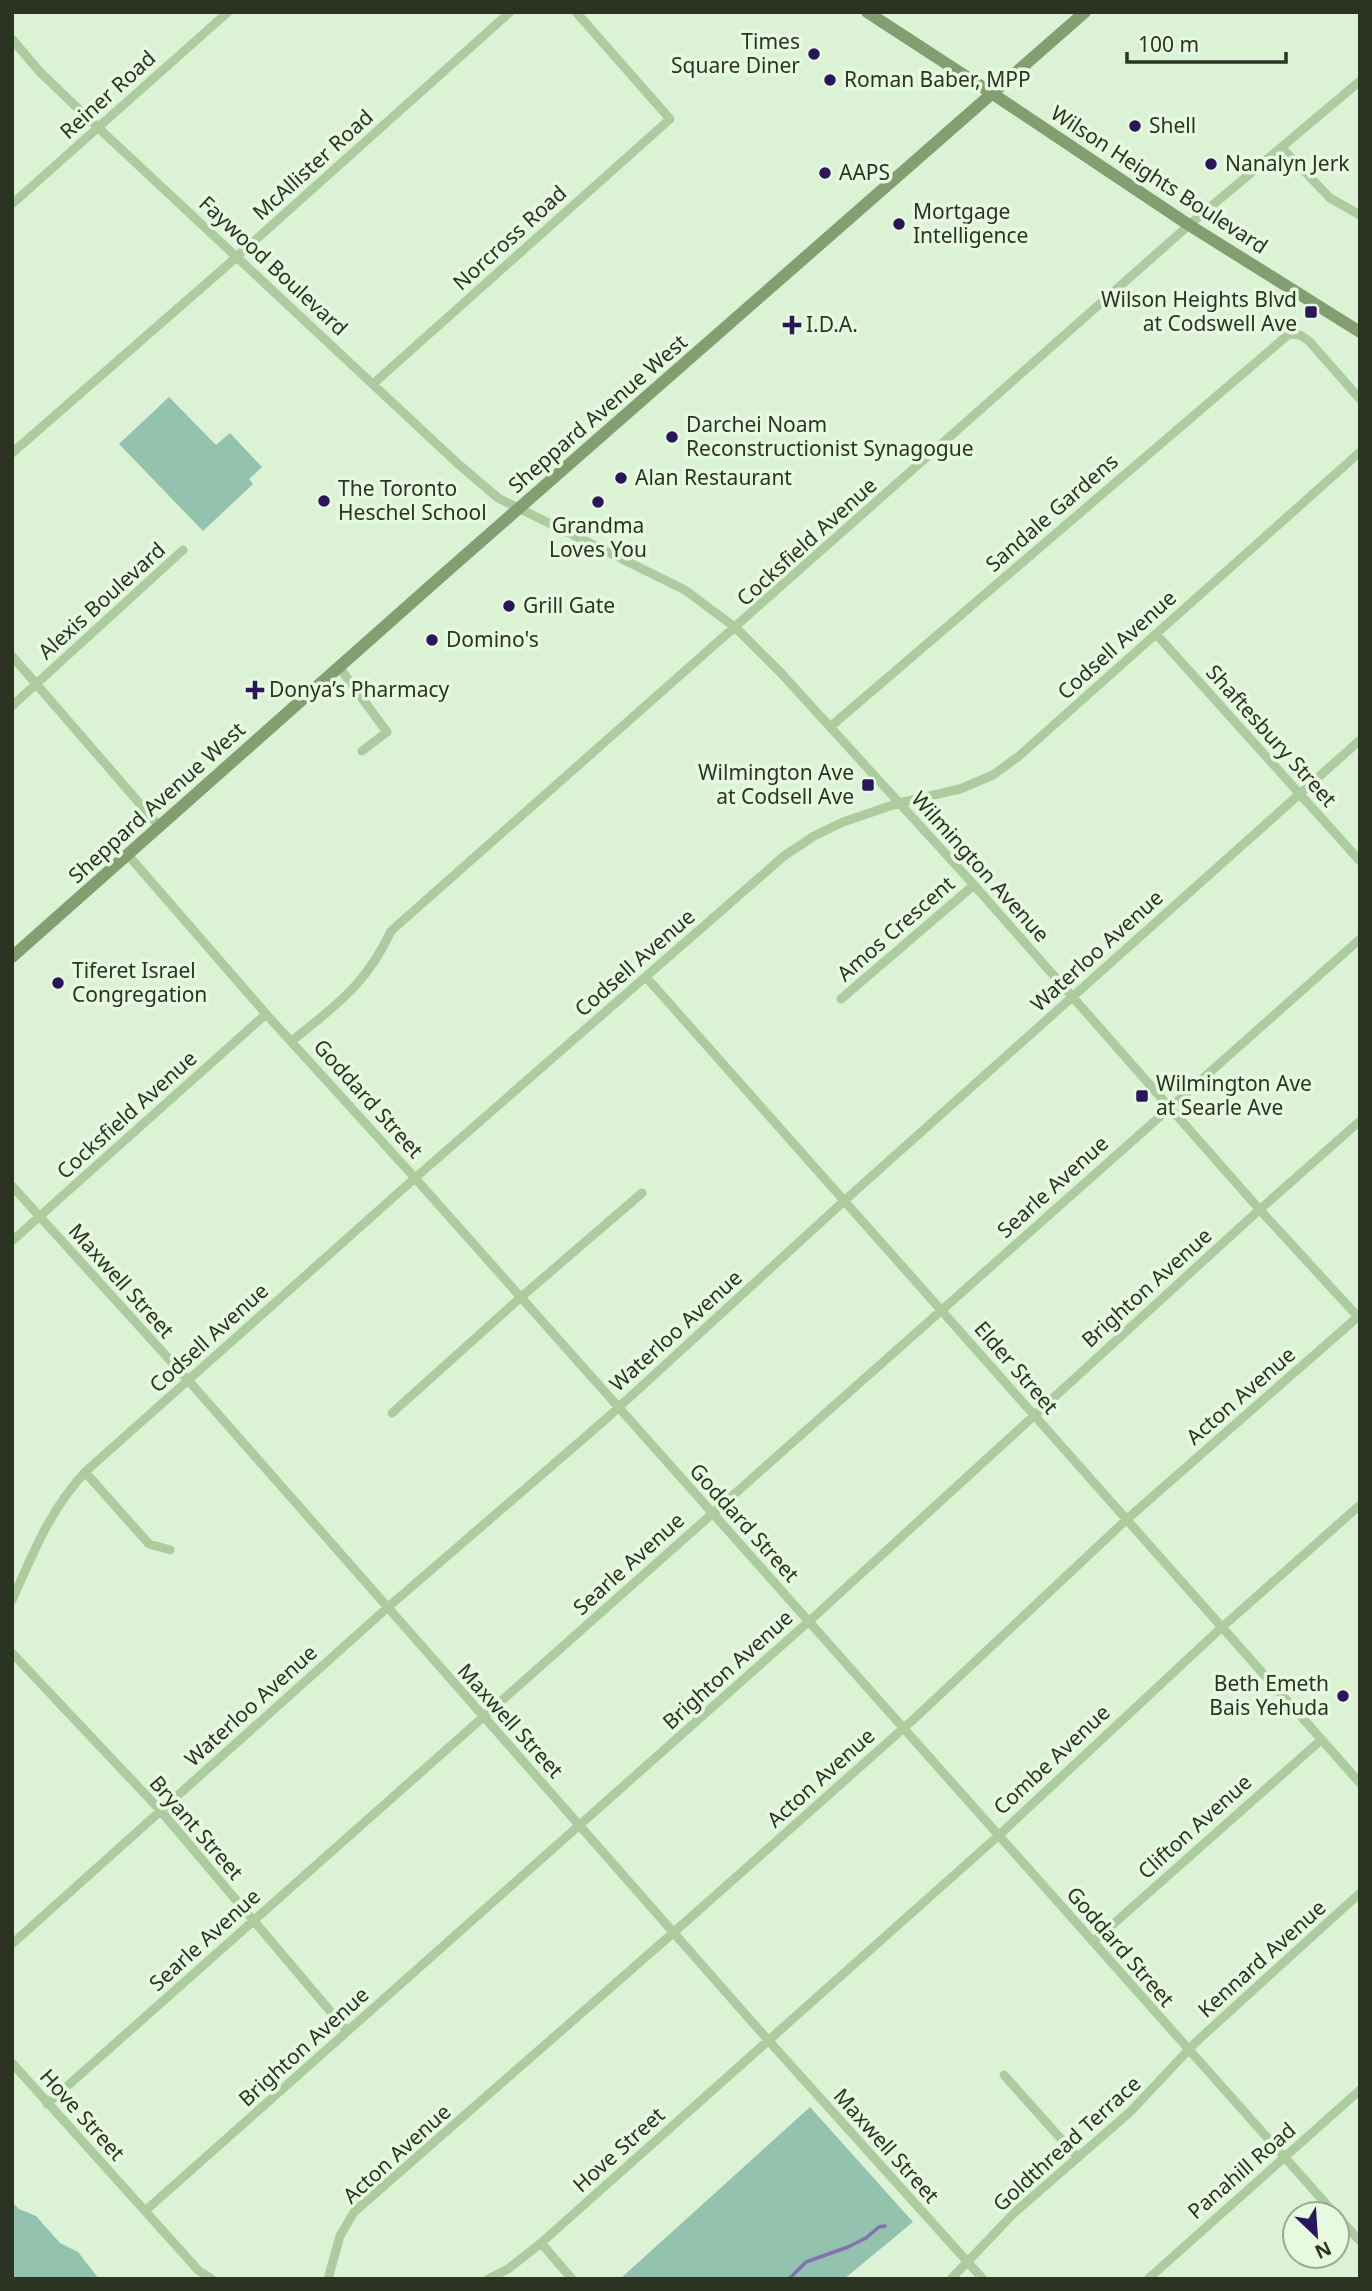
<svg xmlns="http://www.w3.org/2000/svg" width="1372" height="2291" viewBox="0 0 1372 2291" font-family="'Noto Sans',sans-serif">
<rect width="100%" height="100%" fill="#dbf2d4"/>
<path fill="#93c2ae" d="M 169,397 L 216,445 L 230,433 L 262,467 L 249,479 L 253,484 L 203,531 L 119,444 Z
M 810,2107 L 913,2222 L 844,2279 L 620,2279 Z
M 12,2202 L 19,2209 L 36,2216 L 60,2243 L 78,2252 L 99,2279 L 12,2279 Z"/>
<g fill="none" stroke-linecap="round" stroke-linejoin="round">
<path stroke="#8371b1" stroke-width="3.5" d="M 789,2279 L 806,2262 L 848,2247 L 866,2238 L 879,2227 L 885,2226"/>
<path stroke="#accb9f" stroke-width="9" d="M 12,39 L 39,71 L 91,121 L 456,462 L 498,498 L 685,590 L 736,628 L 781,673 L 974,885 L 1260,1210 L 1360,1319
M 1282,148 L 1330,198 L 1360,215
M 12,204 L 228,12
M 373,384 L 670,119 L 576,12
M 12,453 L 223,269 L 510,12
M 1156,634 L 1360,861
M 12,656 L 160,827
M 339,667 L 387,732 L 362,751
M 12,706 L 183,550
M 830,727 L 1289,334 L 1300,335 L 1309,341 L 1360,399
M 128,855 L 266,1014 L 415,1178 L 1335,2214
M 646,977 L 1360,1783
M 841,999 L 974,885
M 292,1041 C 336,1005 366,985 391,931 L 1189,225 L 1360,81
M 12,1186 L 188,1380 L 768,2040 L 983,2279
M 12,1241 L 266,1014
M 392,1413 L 520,1298 L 642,1193
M 85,1472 L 149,1544 L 170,1550
M 12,1600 C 35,1550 48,1513 85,1472 L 415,1178 L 784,856 L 814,836 L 843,822 L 899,803 L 960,789 L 993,775 L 1019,756 L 1360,452
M 12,1653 L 160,1810 L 347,2031
M 1093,1942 L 1321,1740
M 12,1944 L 387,1608 L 606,1419 L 844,1201 L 1360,740
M 12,2063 L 199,2271 L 212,2279
M 1004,2075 L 1078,2158
M 47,2104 L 1360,939
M 145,2211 L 816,1615 L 1248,1220 L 1360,1121
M 1337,2216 L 1360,2241
M 541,2243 L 572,2279
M 328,2279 L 340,2236 L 354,2212 L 673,1933 L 915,1718 L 1126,1520 L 1360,1315
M 488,2279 L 508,2269 L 541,2243 L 998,1836 L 1221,1628 L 1360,1505
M 951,2279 L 1015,2212 L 1130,2112 L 1196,2042 L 1360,1893
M 1148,2279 L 1360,2090"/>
<path stroke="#839e71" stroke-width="12" d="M 867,12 L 993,94 L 1189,225 L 1360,332
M 12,957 L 445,573 L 1085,12"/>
</g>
<g fill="#2a1658" stroke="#e6fae0" stroke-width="2.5">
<circle cx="814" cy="54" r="7"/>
<circle cx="830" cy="80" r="7"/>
<circle cx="1135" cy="126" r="7"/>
<circle cx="1211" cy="164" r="7"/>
<circle cx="825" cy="173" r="7"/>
<circle cx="899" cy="224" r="7"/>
<rect x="1304" y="305" width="14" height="14" rx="3.5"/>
<path d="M788.5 314.5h7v7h7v7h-7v7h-7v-7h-7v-7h7z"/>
<circle cx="672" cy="437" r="7"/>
<circle cx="621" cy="478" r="7"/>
<circle cx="324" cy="501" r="7"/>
<circle cx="598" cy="502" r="7"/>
<circle cx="509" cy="606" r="7"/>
<circle cx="432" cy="640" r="7"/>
<path d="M251.5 679.5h7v7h7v7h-7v7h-7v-7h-7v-7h7z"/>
<rect x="861" y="778" width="14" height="14" rx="3.5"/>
<circle cx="58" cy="983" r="7"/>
<rect x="1135" y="1089" width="14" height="14" rx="3.5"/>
<circle cx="1343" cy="1696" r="7"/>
</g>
<g text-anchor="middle" stroke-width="7" stroke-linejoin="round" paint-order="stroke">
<g font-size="21" fill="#2b3323" stroke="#e6fae0" text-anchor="start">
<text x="800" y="49" text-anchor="end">Times<tspan x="800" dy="24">Square Diner</tspan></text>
<text x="844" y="87">Roman Baber, MPP</text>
<text x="1149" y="133">Shell</text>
<text x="1225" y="171">Nanalyn Jerk</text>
<text x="839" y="180">AAPS</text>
<text x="913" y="219">Mortgage<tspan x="913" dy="24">Intelligence</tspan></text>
<text x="1297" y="307" text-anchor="end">Wilson Heights Blvd<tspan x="1297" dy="24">at Codswell Ave</tspan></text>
<text x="806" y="332">I.D.A.</text>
<text x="686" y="432">Darchei Noam<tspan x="686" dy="24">Reconstructionist Synagogue</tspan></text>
<text x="635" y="485">Alan Restaurant</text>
<text x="338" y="496">The Toronto<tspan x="338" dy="24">Heschel School</tspan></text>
<text x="598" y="533" text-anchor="middle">Grandma<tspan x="598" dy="24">Loves You</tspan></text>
<text x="523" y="613">Grill Gate</text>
<text x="446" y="647">Domino's</text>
<text x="269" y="697">Donya’s Pharmacy</text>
<text x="854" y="780" text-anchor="end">Wilmington Ave<tspan x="854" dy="24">at Codsell Ave</tspan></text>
<text x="72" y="978">Tiferet Israel<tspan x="72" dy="24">Congregation</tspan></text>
<text x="1156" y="1091">Wilmington Ave<tspan x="1156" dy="24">at Searle Ave</tspan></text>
<text x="1329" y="1691" text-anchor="end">Beth Emeth<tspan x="1329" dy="24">Bais Yehuda</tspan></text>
</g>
<g font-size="21" fill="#2b3323" stroke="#e6fae0">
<text transform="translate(108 95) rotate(-42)" y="7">Reiner Road</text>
<text transform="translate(313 165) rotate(-42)" y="7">McAllister Road</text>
<text transform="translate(1159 180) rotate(33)" y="7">Wilson Heights Boulevard</text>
<text transform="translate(510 238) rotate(-42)" y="7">Norcross Road</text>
<text transform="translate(273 266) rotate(43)" y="7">Faywood Boulevard</text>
<text transform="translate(598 414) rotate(-41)" y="7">Sheppard Avenue West</text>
<text transform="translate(1052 513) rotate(-41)" y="7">Sandale Gardens</text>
<text transform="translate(807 542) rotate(-42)" y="7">Cocksfield Avenue</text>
<text transform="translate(102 601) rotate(-42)" y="7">Alexis Boulevard</text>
<text transform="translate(1117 645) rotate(-42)" y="7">Codsell Avenue</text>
<text transform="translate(1271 736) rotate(48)" y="7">Shaftesbury Street</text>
<text transform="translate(157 803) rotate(-42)" y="7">Sheppard Avenue West</text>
<text transform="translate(980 867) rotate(48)" y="7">Wilmington Avenue</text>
<text transform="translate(896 929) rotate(-41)" y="7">Amos Crescent</text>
<text transform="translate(1097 951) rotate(-42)" y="7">Waterloo Avenue</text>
<text transform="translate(635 963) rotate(-41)" y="7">Codsell Avenue</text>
<text transform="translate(368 1099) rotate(48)" y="7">Goddard Street</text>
<text transform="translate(127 1115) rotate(-42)" y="7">Cocksfield Avenue</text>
<text transform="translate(1053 1187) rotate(-42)" y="7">Searle Avenue</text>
<text transform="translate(121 1281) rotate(48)" y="7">Maxwell Street</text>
<text transform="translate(1147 1288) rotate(-42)" y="7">Brighton Avenue</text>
<text transform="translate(676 1331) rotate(-42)" y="7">Waterloo Avenue</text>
<text transform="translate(209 1338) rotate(-42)" y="7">Codsell Avenue</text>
<text transform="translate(1016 1368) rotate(49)" y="7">Elder Street</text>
<text transform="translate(1241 1396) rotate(-41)" y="7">Acton Avenue</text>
<text transform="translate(744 1523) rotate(48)" y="7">Goddard Street</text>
<text transform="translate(629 1564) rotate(-42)" y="7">Searle Avenue</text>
<text transform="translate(728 1670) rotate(-42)" y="7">Brighton Avenue</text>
<text transform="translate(251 1706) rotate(-42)" y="7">Waterloo Avenue</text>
<text transform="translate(510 1721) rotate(48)" y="7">Maxwell Street</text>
<text transform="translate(1052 1760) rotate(-43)" y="7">Combe Avenue</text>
<text transform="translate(821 1778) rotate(-42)" y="7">Acton Avenue</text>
<text transform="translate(1195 1827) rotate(-42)" y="7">Clifton Avenue</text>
<text transform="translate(196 1828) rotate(49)" y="7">Bryant Street</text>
<text transform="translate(205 1940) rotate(-42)" y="7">Searle Avenue</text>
<text transform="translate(1120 1947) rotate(49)" y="7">Goddard Street</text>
<text transform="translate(1262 1959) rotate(-42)" y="7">Kennard Avenue</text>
<text transform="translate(304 2047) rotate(-42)" y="7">Brighton Avenue</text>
<text transform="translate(82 2115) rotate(48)" y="7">Hove Street</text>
<text transform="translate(1067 2144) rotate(-42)" y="7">Goldthread Terrace</text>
<text transform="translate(886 2146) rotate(48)" y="7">Maxwell Street</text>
<text transform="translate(619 2150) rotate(-42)" y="7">Hove Street</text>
<text transform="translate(397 2154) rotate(-42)" y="7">Acton Avenue</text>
<text transform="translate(1242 2171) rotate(-41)" y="7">Panahill Road</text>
</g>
</g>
<rect width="1372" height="2291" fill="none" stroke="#2b3323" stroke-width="28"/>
<g transform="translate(1316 2235) rotate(155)"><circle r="33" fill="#e6fae0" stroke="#9baa94" stroke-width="2"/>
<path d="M0-5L12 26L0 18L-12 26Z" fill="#2a1658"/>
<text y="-10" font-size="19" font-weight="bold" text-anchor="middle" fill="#2b3323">N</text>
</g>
<path d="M1127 52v10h159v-10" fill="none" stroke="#2b3323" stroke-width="3.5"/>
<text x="1138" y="52" font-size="21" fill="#2b3323" stroke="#e6fae0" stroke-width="5" paint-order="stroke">100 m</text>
</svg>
